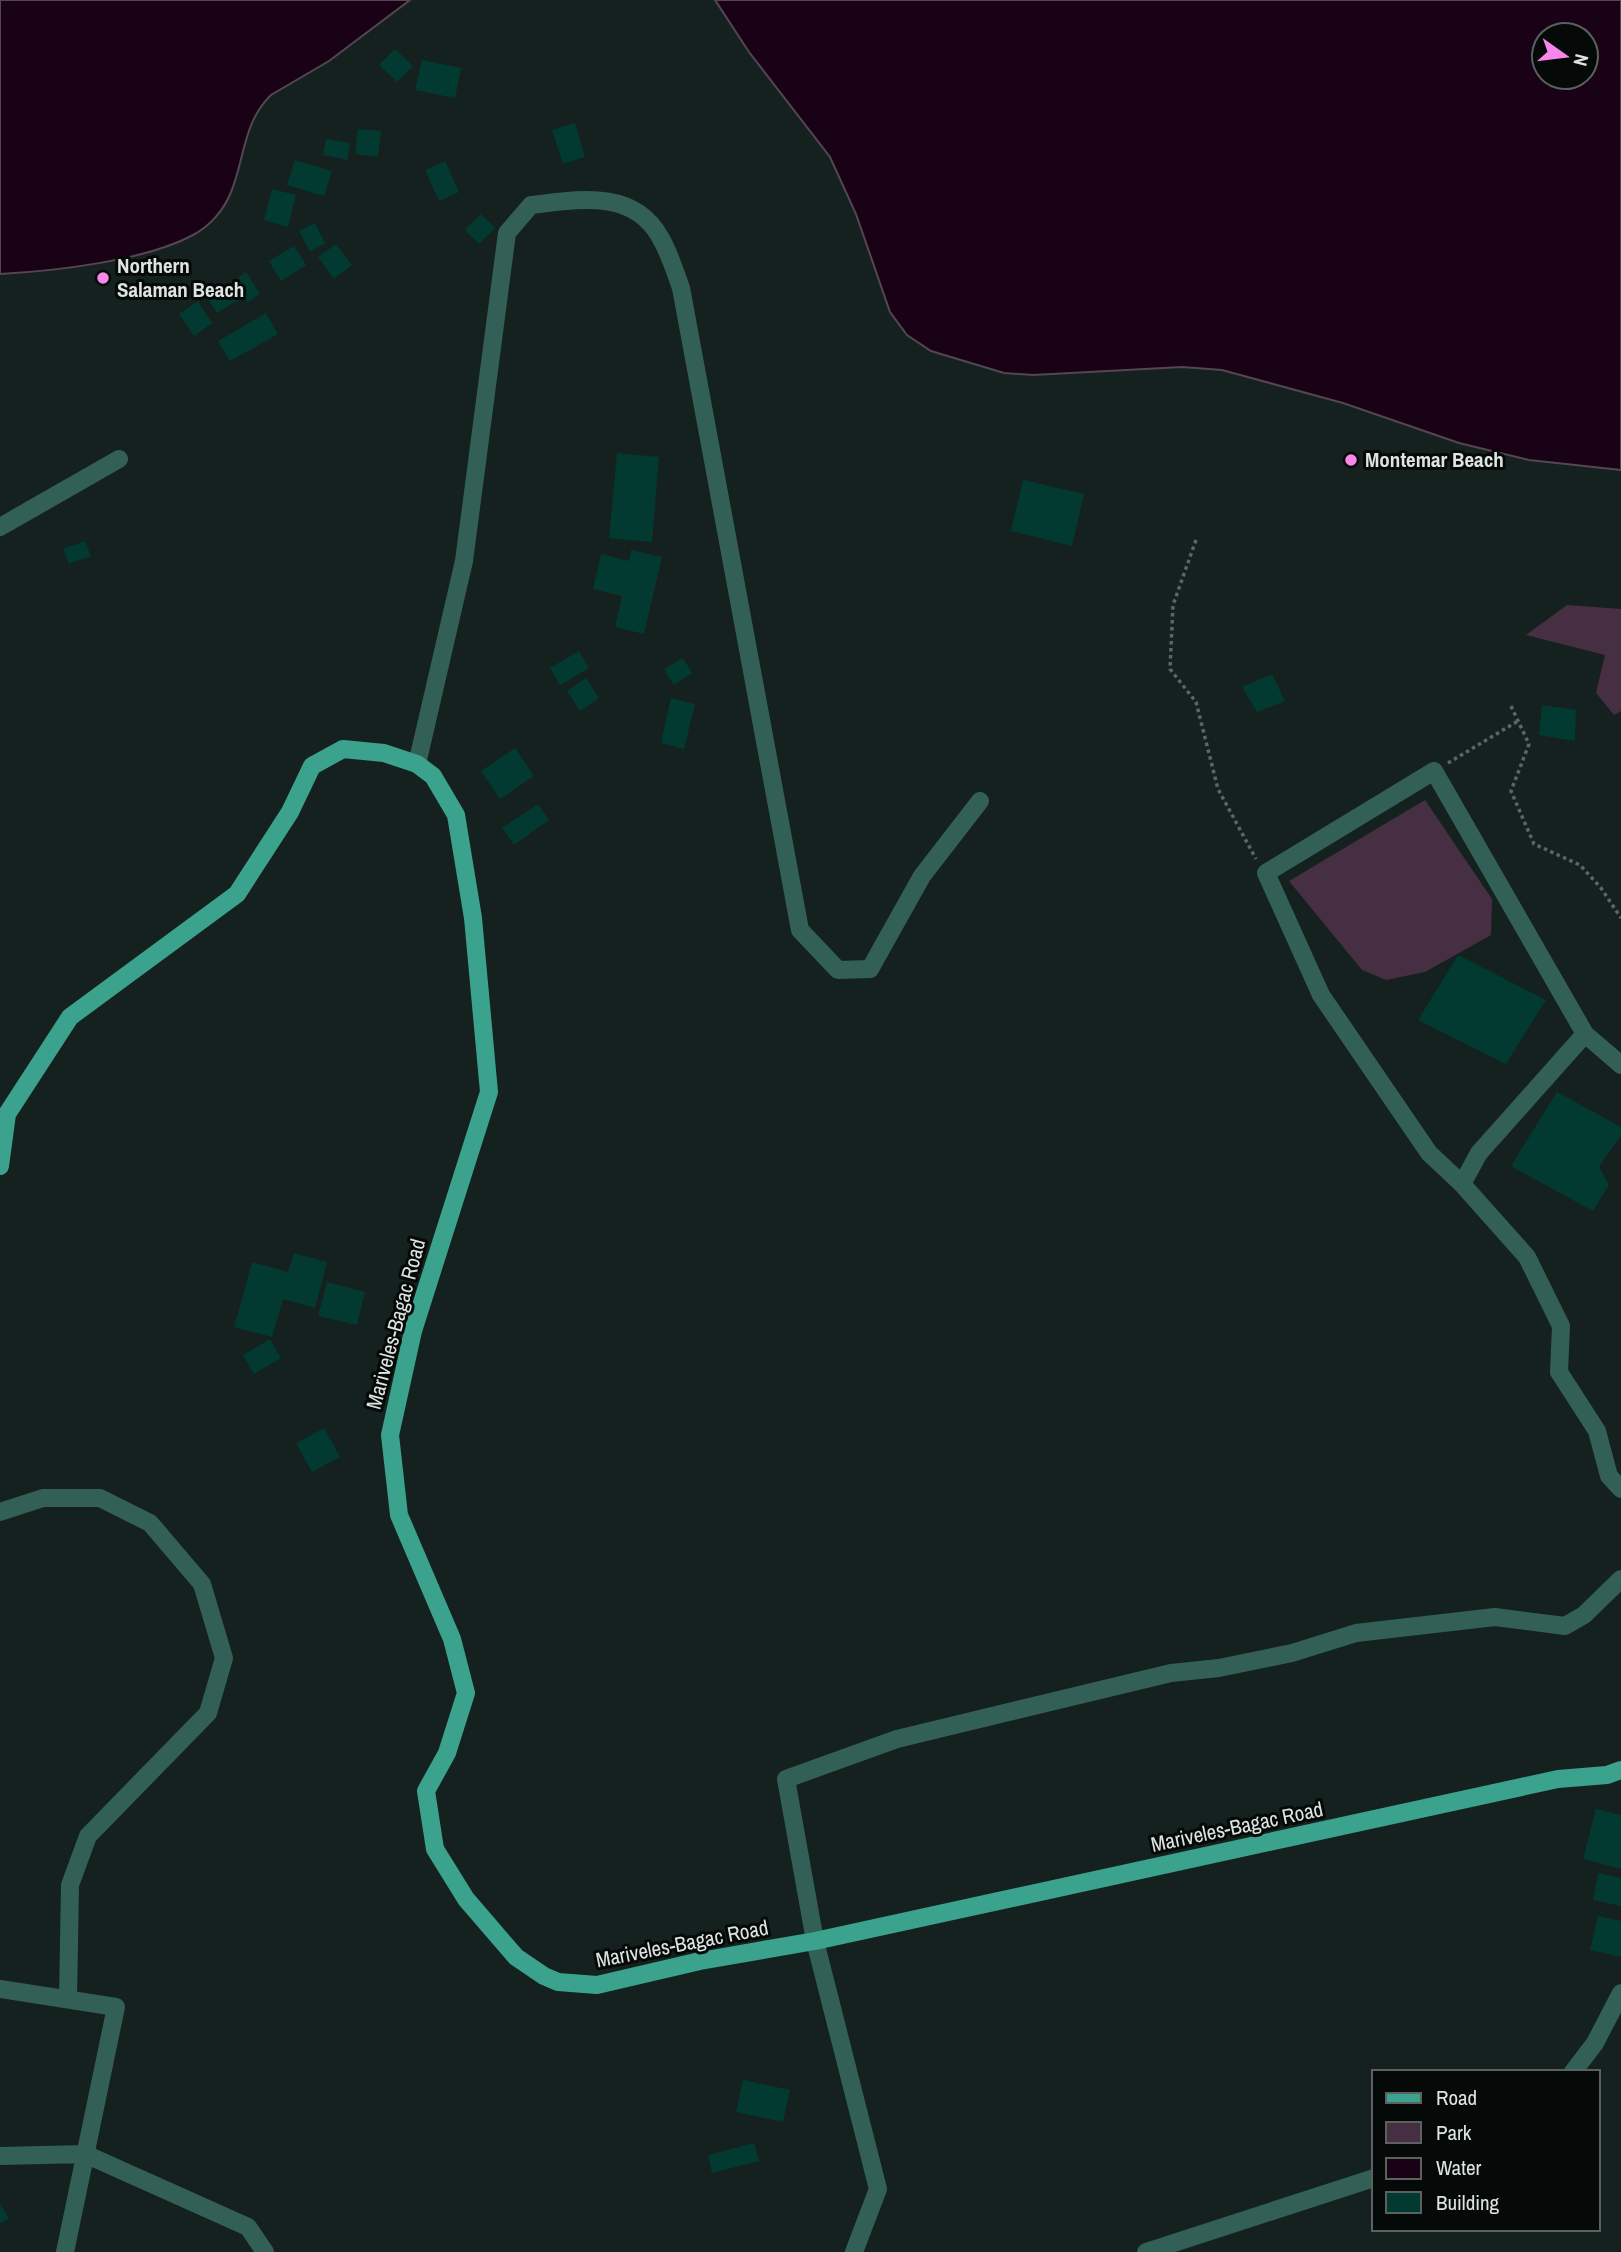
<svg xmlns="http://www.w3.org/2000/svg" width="1621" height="2252" viewBox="0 0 1621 2252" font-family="'Archivo Narrow',sans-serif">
<rect width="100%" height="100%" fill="#15211e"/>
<path fill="#462f42" d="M 1567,605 L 1621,609 L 1621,711 L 1614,715 L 1596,693 L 1605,655 L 1526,635 Z
M 1425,800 L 1492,899 L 1491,935 L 1425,972 L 1386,980 L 1362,970 L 1289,881 Z"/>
<path fill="#190216" stroke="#544653" stroke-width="2" fill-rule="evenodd" d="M 0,0 L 410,0 L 329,61 L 271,95 C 243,122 245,158 231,192 C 224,210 210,226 193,235 C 145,261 54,271 0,274 Z
M 715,0 L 1621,0 L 1621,470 L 1529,460 L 1459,443 L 1343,403 L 1222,370 L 1182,367 L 1033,375 L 1004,373 L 931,351 L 907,335 L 890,312 L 856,214 L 830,157 L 749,52 ZM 1544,35 L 1586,35 L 1586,77 L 1544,77 Z"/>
<path fill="#023a31" d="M 395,49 L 413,66 L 397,82 L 379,65 Z
M 422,60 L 461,68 L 455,98 L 415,90 Z
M 575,123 L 585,157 L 563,164 L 552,130 Z
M 358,129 L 381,131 L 378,157 L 355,154 Z
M 326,139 L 350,143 L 347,160 L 323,155 Z
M 295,160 L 332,171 L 324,196 L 287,185 Z
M 445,161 L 459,192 L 439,201 L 425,170 Z
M 272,189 L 296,195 L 288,227 L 264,220 Z
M 481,214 L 495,228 L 479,244 L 465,230 Z
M 315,223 L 325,243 L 310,252 L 299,231 Z
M 336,244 L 352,265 L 334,279 L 318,257 Z
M 294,246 L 306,265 L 281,281 L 269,261 Z
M 246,272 L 260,294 L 248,302 L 234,281 Z
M 228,283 L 238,300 L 217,313 L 206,296 Z
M 198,301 L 212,323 L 194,336 L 179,314 Z
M 266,313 L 278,334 L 230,361 L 218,341 Z
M 617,453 L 659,457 L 652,542 L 609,538 Z
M 1023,480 L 1084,494 L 1072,546 L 1011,531 Z
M 85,541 L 91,556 L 69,564 L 63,549 Z
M 631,550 L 662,557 L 644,634 L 615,627 L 622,596 L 593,589 L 601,554 L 629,561 Z
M 579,651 L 589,668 L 560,685 L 550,668 Z
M 683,658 L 692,673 L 674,685 L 664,669 Z
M 1272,674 L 1285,701 L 1257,712 L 1242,687 Z
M 586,678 L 599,698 L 580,711 L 567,691 Z
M 671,698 L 695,704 L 684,749 L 661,743 Z
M 1542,705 L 1576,710 L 1575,741 L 1539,735 Z
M 515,748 L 534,776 L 500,799 L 481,771 Z
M 538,804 L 549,820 L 514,845 L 502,828 Z
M 1458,955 L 1546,1000 L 1506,1064 L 1418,1020 Z
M 1557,1092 L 1621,1127 L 1621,1135 L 1599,1167 L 1609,1185 L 1593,1211 L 1511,1166 Z
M 294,1253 L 327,1262 L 315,1308 L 283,1299 L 272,1337 L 234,1327 L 252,1262 L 288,1272 Z
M 327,1282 L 365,1292 L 357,1325 L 318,1316 Z
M 270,1339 L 281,1358 L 254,1374 L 243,1355 Z
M 324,1428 L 340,1457 L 312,1472 L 296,1443 Z
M 1596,1809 L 1621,1815 L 1621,1869 L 1583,1859 Z
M 1598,1873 L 1621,1878 L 1621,1906 L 1593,1900 Z
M 1598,1916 L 1621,1921 L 1621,1957 L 1590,1950 Z
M 743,2080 L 790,2090 L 783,2122 L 736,2112 Z
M 754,2143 L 759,2161 L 712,2173 L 708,2155 Z
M 0,2203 L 9,2219 L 0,2223 Z"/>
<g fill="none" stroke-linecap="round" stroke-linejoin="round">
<path stroke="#5c6663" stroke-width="3.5" stroke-dasharray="3.5 3.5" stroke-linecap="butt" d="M 1196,540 L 1173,605 L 1170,669 L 1196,702 L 1218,789 L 1256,859
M 1511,706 L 1529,744 L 1511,791 L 1534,844 L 1580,865 L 1601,888 L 1621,918
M 1448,763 L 1518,721"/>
<path stroke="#336056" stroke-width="18" d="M 0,527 L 119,459
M 417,764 L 464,561 L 507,233 L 531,205 C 576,200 633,188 660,237 C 669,252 675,271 681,288 L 800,930 L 838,970 L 870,969 L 922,876 L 980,801
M 1585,1034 L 1434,771 L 1266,873 L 1321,995 L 1429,1153 L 1462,1184 L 1527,1257 L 1561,1326 L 1559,1372 L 1597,1431 L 1609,1476 L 1621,1489
M 1462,1184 L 1479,1153 L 1585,1034 L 1621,1065
M 0,1512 L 43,1498 L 100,1498 L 150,1523 L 202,1584 L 224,1658 L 208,1713 L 88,1836 L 70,1885 L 68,1999
M 0,1989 L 116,2007 L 65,2252
M 1573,2072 L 1595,2043 L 1621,1993
M 0,2156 L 85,2154 L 248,2227 L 265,2252
M 854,2252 L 878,2189 L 815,1941 L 786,1779 L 897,1739 L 1171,1673 L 1219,1668 L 1292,1653 L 1356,1633 L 1495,1617 L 1565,1626 L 1584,1615 L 1621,1579
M 1146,2252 L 1374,2178"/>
<path stroke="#3ba28d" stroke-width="18" d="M 0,1166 L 7,1114 L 70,1017 L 237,894 L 290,812 L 312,766 L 343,749 L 384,753 L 417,764 L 433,776 L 456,815 L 473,918 L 489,1092 L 413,1331 L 390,1435 L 399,1515 L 452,1639 L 466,1693 L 447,1753 L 426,1791 L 435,1849 L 466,1899 L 516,1957 L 544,1976 L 558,1982 L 597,1985 L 700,1961 L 815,1941 L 1558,1779 L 1607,1775 L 1621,1770"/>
</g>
<g fill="#f987e9" stroke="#050908" stroke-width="2.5">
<circle cx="103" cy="278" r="7"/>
<circle cx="1351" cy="460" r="7"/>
</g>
<g text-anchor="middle" stroke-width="6" stroke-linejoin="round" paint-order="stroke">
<g font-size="21" font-weight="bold" fill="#dde4e2" stroke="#050908" text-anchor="start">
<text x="117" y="273">Northern<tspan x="117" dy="24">Salaman Beach</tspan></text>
<text x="1365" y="467">Montemar Beach</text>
</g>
<g font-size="21" fill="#dde4e2" stroke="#050908">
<text transform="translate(396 1324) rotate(-75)" y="7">Mariveles-Bagac Road</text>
<text transform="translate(1237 1827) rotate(-12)" y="7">Mariveles-Bagac Road</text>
<text transform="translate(682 1944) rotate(-11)" y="7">Mariveles-Bagac Road</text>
</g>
</g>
<rect x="1372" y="2070" width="228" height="161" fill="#050908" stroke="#5b615f" stroke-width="2"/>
<rect x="1386" y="2093" width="35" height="10" fill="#3ba28d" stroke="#5b615f" stroke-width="2"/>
<text x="1436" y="2105" font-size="21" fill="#dde4e2">Road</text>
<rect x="1386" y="2122" width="35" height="21" fill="#462f42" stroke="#5b615f" stroke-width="2"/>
<text x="1436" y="2140" font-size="21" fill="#dde4e2">Park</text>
<rect x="1386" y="2158" width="35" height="21" fill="#190216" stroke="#5b615f" stroke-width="2"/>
<text x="1436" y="2175" font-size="21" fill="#dde4e2">Water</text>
<rect x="1386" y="2192" width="35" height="21" fill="#023a31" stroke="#5b615f" stroke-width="2"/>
<text x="1436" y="2210" font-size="21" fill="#dde4e2">Building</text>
<g transform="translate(1565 56) rotate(104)"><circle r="33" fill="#050908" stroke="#5b615f" stroke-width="2"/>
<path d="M0-5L12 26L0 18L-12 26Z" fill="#f987e9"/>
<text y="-10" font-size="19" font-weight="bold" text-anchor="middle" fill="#dde4e2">N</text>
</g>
</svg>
